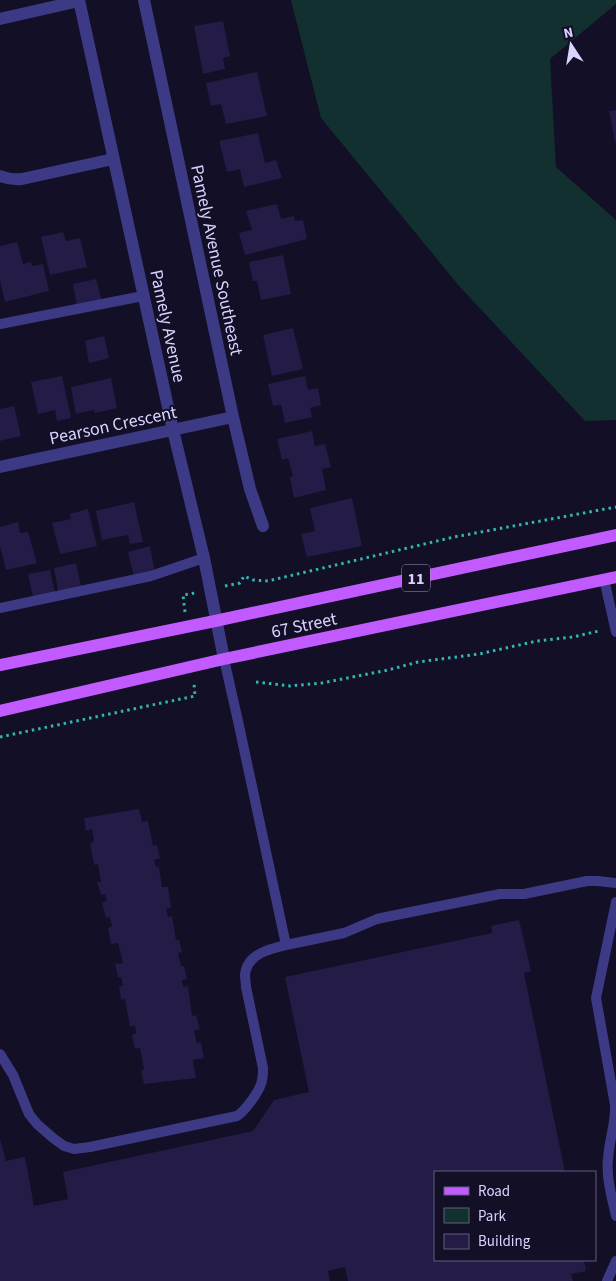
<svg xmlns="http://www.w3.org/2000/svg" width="616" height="1281" viewBox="0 0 616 1281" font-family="'Source Sans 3',sans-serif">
<rect width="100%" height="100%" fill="#130f26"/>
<path fill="#12302f" d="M 291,0 L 616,0 L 616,4 L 550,59 L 556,167 L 616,220 L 616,420 L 585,421 L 460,287 L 321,118 Z"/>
<path fill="#241b47" d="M 223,21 L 230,56 L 223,58 L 225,69 L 203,74 L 194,26 Z
M 257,72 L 267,116 L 226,124 L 221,104 L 211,106 L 206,83 Z
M 616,110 L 616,142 L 615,142 L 609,111 Z
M 258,133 L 265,163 L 276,160 L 282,178 L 244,187 L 240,169 L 227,172 L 219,141 Z
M 277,204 L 281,219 L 294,216 L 295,221 L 303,220 L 307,239 L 245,255 L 239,233 L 252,230 L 246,211 Z
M 63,232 L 66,241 L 80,238 L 87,267 L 50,275 L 41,237 Z
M 17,242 L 23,264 L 31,262 L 32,266 L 43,264 L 49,291 L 5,302 L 0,281 L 0,246 Z
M 283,255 L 291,294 L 261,300 L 257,281 L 253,281 L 249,262 Z
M 96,279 L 102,301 L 77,307 L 73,284 Z
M 293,328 L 303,369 L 272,376 L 263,335 Z
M 104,336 L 109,358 L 89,363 L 85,341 Z
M 62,376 L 71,418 L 57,421 L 55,410 L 38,414 L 31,382 Z
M 305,376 L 308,390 L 318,388 L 321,405 L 310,408 L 312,417 L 285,423 L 281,405 L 273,406 L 268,384 Z
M 111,378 L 117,408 L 95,413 L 94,410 L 76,414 L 71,387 Z
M 14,406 L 21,436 L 0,441 L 0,409 Z
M 312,431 L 315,446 L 325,444 L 331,467 L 322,469 L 326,490 L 294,498 L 290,477 L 293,476 L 288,458 L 282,460 L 277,439 Z
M 352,498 L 362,546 L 307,557 L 301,534 L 315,531 L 310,508 Z
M 134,502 L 143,542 L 130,544 L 128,535 L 102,540 L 96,511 Z
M 88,509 L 97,546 L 60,554 L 52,523 L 71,519 L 70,514 Z
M 18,522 L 20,533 L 28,532 L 37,563 L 6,570 L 0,546 L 0,527 Z
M 150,546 L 155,572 L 134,577 L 128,552 Z
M 76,563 L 81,586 L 58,591 L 54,568 Z
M 50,570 L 55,593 L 33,597 L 28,574 Z
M 139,809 L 142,822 L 148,821 L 153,846 L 157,845 L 160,858 L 154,860 L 156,867 L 159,867 L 162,887 L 168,887 L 171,908 L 166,909 L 168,917 L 172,916 L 176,940 L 179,940 L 182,952 L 178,953 L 181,966 L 184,966 L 187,979 L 182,980 L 183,987 L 188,986 L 192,1016 L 196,1015 L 200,1029 L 194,1031 L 197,1043 L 201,1042 L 204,1058 L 193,1060 L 196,1078 L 144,1084 L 141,1071 L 144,1069 L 140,1048 L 135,1049 L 132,1035 L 136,1033 L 135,1025 L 130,1027 L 125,999 L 121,1000 L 119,987 L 123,985 L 121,977 L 118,977 L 115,964 L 123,963 L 118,943 L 111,944 L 108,928 L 112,926 L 110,917 L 106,918 L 102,902 L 107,901 L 105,894 L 101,895 L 97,882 L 101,882 L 98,864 L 94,865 L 90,843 L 94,842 L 92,829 L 86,831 L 84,818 Z
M 519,920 L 531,971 L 524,973 L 565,1172 L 435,1172 L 435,1260 L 584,1260 L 586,1271 L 571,1274 L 573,1281 L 348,1281 L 345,1267 L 328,1271 L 330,1281 L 0,1281 L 0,1139 L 6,1161 L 25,1157 L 34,1206 L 68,1199 L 63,1172 L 253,1131 L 274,1100 L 309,1092 L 285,977 L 492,933 L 491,926 Z"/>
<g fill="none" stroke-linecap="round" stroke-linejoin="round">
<path stroke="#2fb8b0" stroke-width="3" stroke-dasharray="2.5 4" stroke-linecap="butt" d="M 225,586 L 240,583 L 244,576 L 253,580 L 268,581 L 454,537 L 616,507
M 185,612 L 183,595 L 195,593
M 256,682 L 290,686 L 322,683 L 388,670 L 418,662 L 479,654 L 537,641 L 573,637 L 599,631
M 0,737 L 195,696 L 194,683"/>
<path stroke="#3d3a85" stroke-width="10" d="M 0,324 L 143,296
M 604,579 L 616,632
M 0,608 L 151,576 L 204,558
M 224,659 L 238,721 L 286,945 L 344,933 L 377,919 L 391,916 L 500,894 L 524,894 L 587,881 L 597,881 L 616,883
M 616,902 L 596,998 L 615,1105 C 616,1123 609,1140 608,1159 C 606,1178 612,1198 616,1216
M 0,1054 L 13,1075 L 29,1114 L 37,1124 L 53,1138 L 64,1146 L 74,1149 L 90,1147 L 237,1116 C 245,1111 258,1093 261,1084 C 263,1079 263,1074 263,1068 L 246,987 C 246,983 245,979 245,975 C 247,954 269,949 286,945
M 607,1281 L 616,1261"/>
<path stroke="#3d3a85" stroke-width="12" d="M 144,0 L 233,417 L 250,489 L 263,526
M 0,19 L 79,1
M 0,176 C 8,179 14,180 22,179 L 113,159
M 0,467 L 233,417"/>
<path stroke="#3d3a85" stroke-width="12" d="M 79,0 L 173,430 L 204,558 L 224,659"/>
<path stroke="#c25bff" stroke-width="12" d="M 0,665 L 215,621 L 616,535
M 0,711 L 224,659 L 616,577"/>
</g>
<g text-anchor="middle" stroke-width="4" stroke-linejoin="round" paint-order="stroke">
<rect fill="#130f26" stroke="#9e99be" stroke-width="1" x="402" y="564.5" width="28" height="27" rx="4"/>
<g font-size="16" font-weight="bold" fill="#d9d4ff">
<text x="416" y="584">11</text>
</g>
<g font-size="18" fill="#d9d4ff" stroke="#130f26">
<text transform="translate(217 260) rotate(78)" y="6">Pamely Avenue Southeast</text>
<text transform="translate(168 326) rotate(78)" y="6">Pamely Avenue</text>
<text transform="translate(113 425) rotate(-12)" y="6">Pearson Crescent</text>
<text transform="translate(304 625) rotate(-12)" y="6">67 Street</text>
</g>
</g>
<rect x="434" y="1171" width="162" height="90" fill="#130f26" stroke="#625e7d"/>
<rect x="444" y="1187" width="25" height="8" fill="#c25bff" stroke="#625e7d"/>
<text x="478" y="1196" font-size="15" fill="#d9d4ff">Road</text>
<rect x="444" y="1208" width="25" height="15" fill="#12302f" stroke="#625e7d"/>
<text x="478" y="1221" font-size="15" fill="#d9d4ff">Park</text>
<rect x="444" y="1234" width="25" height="15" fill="#241b47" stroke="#625e7d"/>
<text x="478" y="1246" font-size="15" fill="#d9d4ff">Building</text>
<g transform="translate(571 45) rotate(348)" stroke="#130f26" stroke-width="4" paint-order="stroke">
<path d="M0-4L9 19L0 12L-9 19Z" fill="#d9d4ff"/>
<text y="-8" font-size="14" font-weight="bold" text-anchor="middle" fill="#d9d4ff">N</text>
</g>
</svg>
